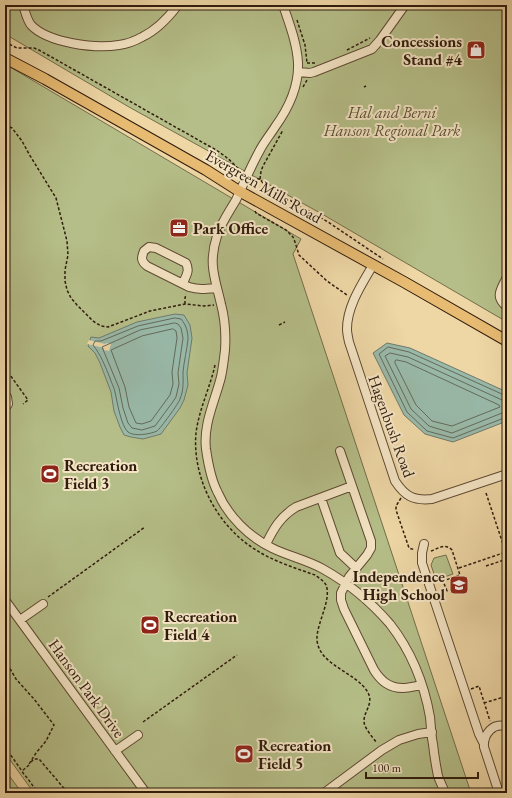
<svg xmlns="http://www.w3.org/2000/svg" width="512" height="798" viewBox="0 0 512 798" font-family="'EB Garamond',serif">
<rect width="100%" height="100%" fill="#eed6a5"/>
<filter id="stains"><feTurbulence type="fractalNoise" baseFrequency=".005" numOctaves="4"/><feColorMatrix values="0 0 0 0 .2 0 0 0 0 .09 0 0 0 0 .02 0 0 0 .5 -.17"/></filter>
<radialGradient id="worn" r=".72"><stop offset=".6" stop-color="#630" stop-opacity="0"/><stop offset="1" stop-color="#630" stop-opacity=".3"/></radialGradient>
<path fill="#b5be88" stroke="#726d4a" d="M 5,5 L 507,5 L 507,322 L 322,214 L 129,107 L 5,34 Z
M 5,64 L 301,239 L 293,254 L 471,793 L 34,793 L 5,753 Z
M 446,555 L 453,574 L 436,580 L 431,565 L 434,558 Z
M 5,770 L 22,793 L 5,793 Z"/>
<path fill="#99b9a9" stroke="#6f7a6b" d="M 175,314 L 184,315 L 190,325 L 192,338 L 187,373 L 188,385 L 184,400 L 180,408 L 161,434 L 143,439 L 131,437 L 124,435 L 120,427 L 114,411 L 111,392 L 100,363 L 95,353 L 88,346 L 91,337 L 99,338 L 137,322 Z
M 387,343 L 410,348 L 507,392 L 507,421 L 453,442 L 425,434 L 404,415 L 373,353 Z"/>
<path fill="#eed6a5" d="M 89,340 L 105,344 L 106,343 L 111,344 L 109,351 L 104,350 L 104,348 L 87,344 Z"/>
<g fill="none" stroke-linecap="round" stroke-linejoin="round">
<path stroke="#646a5b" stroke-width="1" d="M 175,318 L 181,319 C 186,325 188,331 188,339 C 187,350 184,361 183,372 C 183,382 184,389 180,399 C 179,403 160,429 157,431 C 151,434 134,437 128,432 C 121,426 117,401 115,392 C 114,387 111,382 110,378 C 105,366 101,355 93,345 L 95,341 L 101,341 L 138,326 Z
M 175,323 L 178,324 L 181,328 L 183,338 L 178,373 L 179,384 L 176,397 L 172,403 L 155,426 L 142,430 L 132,428 L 128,423 L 123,408 L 119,388 L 102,347 L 140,330 Z
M 173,329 L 176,331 L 177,338 L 172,372 L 173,384 L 170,395 L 151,421 L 142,424 L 136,423 L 129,407 L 125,387 L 111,350 L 142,336 Z
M 397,360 L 406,362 L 499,405 L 500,407 L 452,426 L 432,421 L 416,405 L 395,363 L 395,361 Z
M 507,396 L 504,395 L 409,352 L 388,347 L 379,354 L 407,412 L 427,431 L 453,438 L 504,418 L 507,418
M 507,401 L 502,400 L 408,357 L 390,353 L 385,356 L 411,409 L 429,426 L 452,433 L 502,413 L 507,413"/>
<g stroke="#5f4a33" stroke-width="10">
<path id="minor" d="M 23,5 C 25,11 27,20 31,25 C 48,43 95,49 119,45 C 126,44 135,41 142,37 C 157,30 168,18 178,5
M 283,5 C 289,23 297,43 298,63 C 299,86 288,109 275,127 C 270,135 264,142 260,150 C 251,166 244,183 236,200 C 229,212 221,223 217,236 C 208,264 215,278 221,304 C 225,319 226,335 225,350 C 224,359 223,368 221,377 C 215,401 203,424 206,449 C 208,463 211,480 218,493 C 228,516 249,537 272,548 C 288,556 307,560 323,569 C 348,583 371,602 390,624 C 411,651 424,683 430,717 C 431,726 431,735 433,744 C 434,754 436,766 438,776 C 440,782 443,787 445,793
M 298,72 L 310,73 L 314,72 L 372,49 L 380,40 L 405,5
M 373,265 C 362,284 347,306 347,329 C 347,333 348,337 349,342 L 395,481 C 405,496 413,501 432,499 L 507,474
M 507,277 C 501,290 494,296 507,307
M 183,283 C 186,276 190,271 186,263 L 156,248 L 149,247 L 144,251 C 141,258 141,261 147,266 L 189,287 C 199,290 206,289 216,288
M 5,395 L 7,397 L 8,404 L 5,408
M 340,451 L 371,541 L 371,548 L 367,555 L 349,577 L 341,593 L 341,600 L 344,609 L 374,670 C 381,681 389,688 403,688 C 409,688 416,686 422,685
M 321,498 L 340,553 L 356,568
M 266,544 C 274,528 280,517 296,507 L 352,486
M 424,544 L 422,553 L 422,563 L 479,734 L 483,742
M 5,600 L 146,793
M 20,620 L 43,604
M 115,751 L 138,735
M 324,793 L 382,750 L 399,740 L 418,734 L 432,732
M 499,793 L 484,747 C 483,735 493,721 507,727"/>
</g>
<g stroke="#2f1c0d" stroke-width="12">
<path id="major" d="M 5,58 L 45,79 L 206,170 L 239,191 L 404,282 L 507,341"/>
</g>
<path stroke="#2f1c0d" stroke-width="1.5" stroke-dasharray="3 2" stroke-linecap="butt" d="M 297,20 L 305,45 L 307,63
M 5,42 L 17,48 L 34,48 L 39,50 L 209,146 C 220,152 230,159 238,169
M 347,50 L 370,38
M 307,63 L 315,63
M 303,87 L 307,80
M 364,87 L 366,86
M 5,125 L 12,128 L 22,141 L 29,154 L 56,198 L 67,241 L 68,255 L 65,270 L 65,281 L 67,290 L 71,298 L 77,305 L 93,321 L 101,326 L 108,327 L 150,311 L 185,304 L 204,306 L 214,305
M 257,179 L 260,179 L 265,186 L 328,222 L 383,259
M 260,179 L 261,171 L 263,166 L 283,130
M 255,211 L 256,213 L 286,230 L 293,237 L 295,242 L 299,255 L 327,281 L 347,295
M 185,304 L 185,298 L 186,294
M 279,325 L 285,322
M 215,365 C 210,388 199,409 196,433 C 192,478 217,526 256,550 C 273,561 295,568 315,575 C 319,578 324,581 326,585 C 332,600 316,624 317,640 C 319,665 355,672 367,691 C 376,705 360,713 365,726 C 368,732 373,738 377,743
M 5,368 L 28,400 L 23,404
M 486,493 L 507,556
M 401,498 L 396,506 L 396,510 L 409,548 L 415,550
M 431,551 C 439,548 445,543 452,550 L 460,575 L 443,581 L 447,591 L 440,594
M 486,566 L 507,559
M 459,568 L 506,552
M 48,597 L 145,527
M 5,660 L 16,679 L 34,699 L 54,725 L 46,741 L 36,753 L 29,764
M 471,689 L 479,686 L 490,721
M 484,703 L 507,696
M 143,722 L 237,655
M 5,747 L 22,771
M 31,762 L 34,759 L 39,759 L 68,793
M 29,765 L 22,771 L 23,773 L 28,779 L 38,793"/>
<use href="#minor" stroke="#f4e4c4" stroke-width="8"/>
<use href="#major" stroke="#e7bb72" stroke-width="10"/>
</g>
<defs>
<g id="shop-square" transform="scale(1)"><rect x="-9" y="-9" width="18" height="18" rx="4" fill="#8f2418" stroke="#f4e4c4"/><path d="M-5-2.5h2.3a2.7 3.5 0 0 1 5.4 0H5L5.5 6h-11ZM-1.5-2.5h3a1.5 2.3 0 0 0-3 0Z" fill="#fff"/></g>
<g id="office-square" transform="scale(1)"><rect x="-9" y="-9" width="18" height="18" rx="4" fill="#8f2418" stroke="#f4e4c4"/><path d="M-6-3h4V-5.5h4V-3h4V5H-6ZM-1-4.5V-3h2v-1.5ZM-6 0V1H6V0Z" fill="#fff"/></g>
<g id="stadium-square" transform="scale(1)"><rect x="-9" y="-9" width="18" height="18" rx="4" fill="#8f2418" stroke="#f4e4c4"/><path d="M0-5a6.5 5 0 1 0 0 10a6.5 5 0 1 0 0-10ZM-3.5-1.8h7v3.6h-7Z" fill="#fff"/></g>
<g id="school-square" transform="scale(1)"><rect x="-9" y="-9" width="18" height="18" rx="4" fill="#8f2418" stroke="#f4e4c4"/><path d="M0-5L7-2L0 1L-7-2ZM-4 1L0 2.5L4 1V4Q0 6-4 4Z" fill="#fff"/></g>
</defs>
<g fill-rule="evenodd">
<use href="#shop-square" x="476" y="50"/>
<use href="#office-square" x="179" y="228"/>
<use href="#stadium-square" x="50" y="474"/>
<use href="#school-square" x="459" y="585"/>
<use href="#stadium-square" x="150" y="625"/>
<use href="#stadium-square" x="244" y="754"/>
</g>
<g text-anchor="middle" stroke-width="4" stroke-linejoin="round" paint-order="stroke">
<g font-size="16" font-weight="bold" fill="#2f1c0d" stroke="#f4e4c4" text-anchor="start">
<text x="462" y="47" text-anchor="end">Concessions<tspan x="462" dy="18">Stand #4</tspan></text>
<text x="193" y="234">Park Office</text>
<text x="64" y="471">Recreation<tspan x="64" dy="18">Field 3</tspan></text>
<text x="445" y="582" text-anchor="end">Independence<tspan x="445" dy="18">High School</tspan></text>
<text x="164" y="622">Recreation<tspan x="164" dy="18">Field 4</tspan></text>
<text x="258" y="751">Recreation<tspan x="258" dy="18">Field 5</tspan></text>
</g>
<g font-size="16" font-style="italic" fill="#574d32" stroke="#f4e4c4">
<text x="392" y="118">Hal and Berni<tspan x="392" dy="18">Hanson Regional Park</tspan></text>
</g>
<g font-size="16" fill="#2f1c0d" stroke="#f4e4c4">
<text transform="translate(264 186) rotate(30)" y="6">Evergreen Mills Road</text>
<text transform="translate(392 426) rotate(70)" y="6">Hagenbush Road</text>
<text transform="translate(87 688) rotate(54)" y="6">Hanson Park Drive</text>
</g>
</g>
<rect width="512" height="798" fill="none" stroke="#eed6a5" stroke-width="20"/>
<rect x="6" y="6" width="500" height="786" fill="none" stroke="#2f1c0d" stroke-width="2"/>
<rect x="10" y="10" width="492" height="778" fill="none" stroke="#2f1c0d"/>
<path d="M366 772v6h112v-6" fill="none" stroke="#2f1c0d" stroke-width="2"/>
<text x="372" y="772" font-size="12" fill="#2f1c0d" stroke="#f4e4c4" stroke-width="3" paint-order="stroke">100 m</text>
<rect width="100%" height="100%" filter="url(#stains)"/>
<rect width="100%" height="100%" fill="url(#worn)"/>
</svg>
